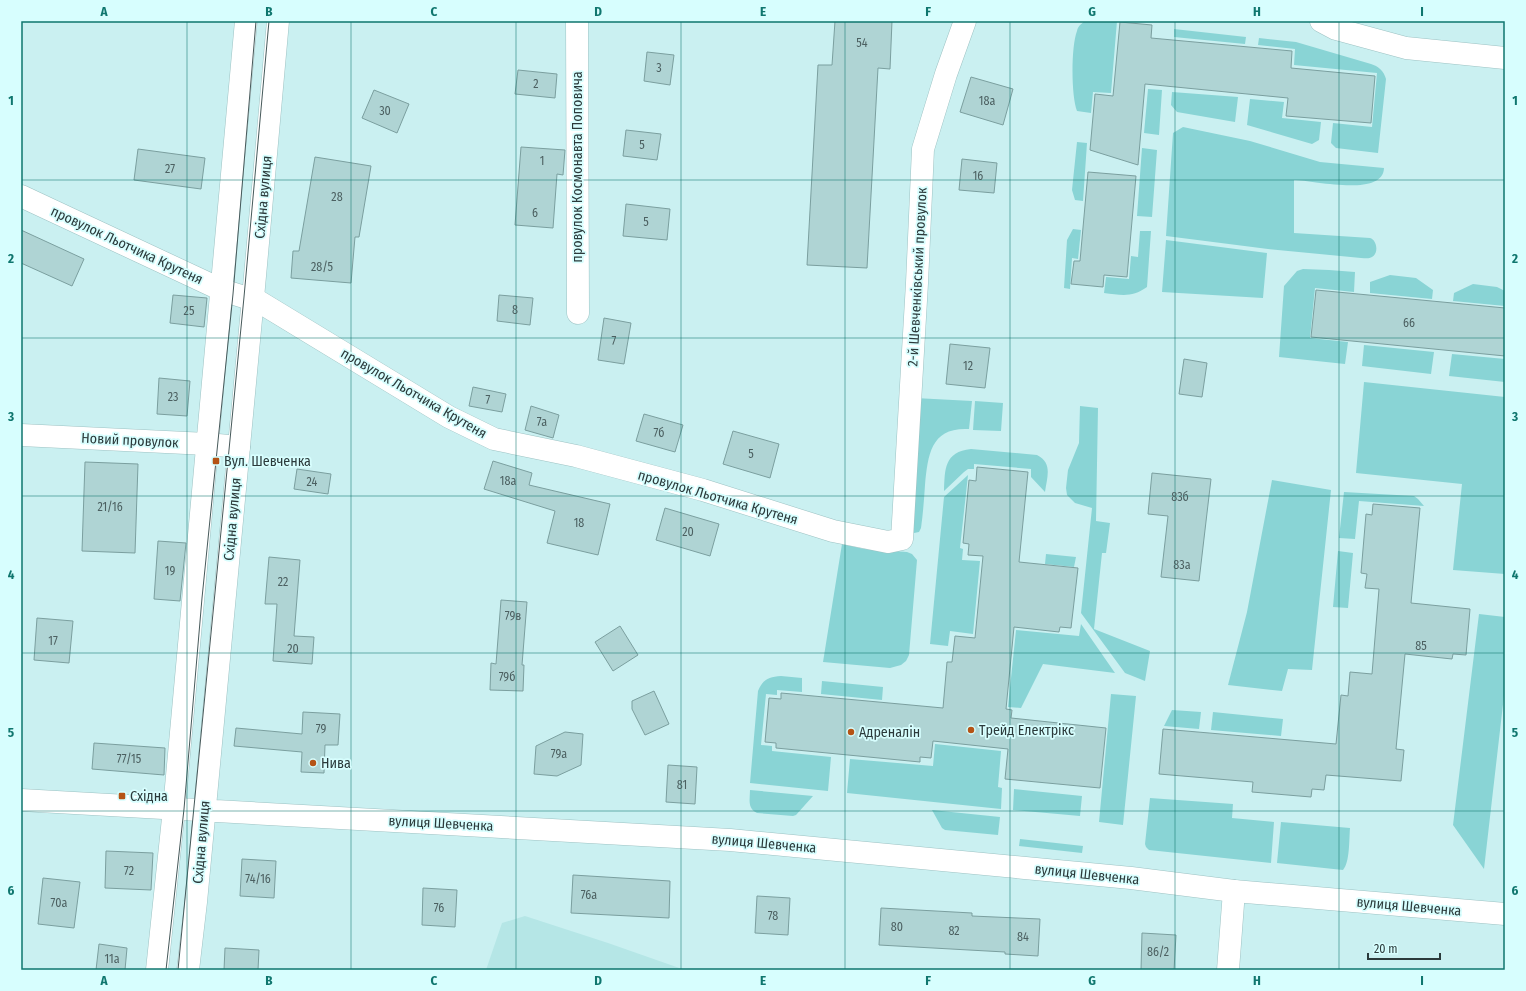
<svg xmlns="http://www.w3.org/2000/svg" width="1526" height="991" viewBox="0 0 1526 991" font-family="'Fira Sans Condensed',sans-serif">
<rect width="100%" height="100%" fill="#caf0f1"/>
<path fill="#b5e6e6" d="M 525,916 L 608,943 L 685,970 L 486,970 L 502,923 Z"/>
<path fill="#89d4d5" d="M 1085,21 L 1117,21 L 1111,93 L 1093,92 L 1091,113 L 1077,111 C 1071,96 1071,46 1077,31 C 1078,26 1081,24 1085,21 Z
M 1174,29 L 1246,37 L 1245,44 L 1174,37 Z
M 1259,38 L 1296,42 L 1371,64 C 1378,66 1384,71 1386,79 L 1378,153 L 1336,148 L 1331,143 L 1333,123 L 1372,127 L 1377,73 L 1294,65 L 1295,49 L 1258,45 Z
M 1148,89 L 1162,90 L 1159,135 L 1144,133 Z
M 1172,92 L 1238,97 L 1235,122 L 1177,112 L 1171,105 Z
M 1250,99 L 1284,102 L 1282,118 L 1321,122 L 1319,140 L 1312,144 L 1247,125 Z
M 1183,127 L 1250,141 L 1320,162 L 1384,168 C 1383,198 1312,180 1294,180 L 1294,233 L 1370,238 C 1377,240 1379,253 1372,257 C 1369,259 1365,258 1361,258 L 1268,249 L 1166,236 L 1173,133 Z
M 1077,142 L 1087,143 L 1083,201 L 1075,200 L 1072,190 Z
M 1142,148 L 1157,150 L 1152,217 L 1137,216 Z
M 1073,229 L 1081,230 L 1078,259 L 1072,258 L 1070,289 L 1064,288 L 1067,240 Z
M 1140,231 L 1151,231 L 1147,287 C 1132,298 1121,295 1104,293 L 1106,277 L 1129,279 L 1131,256 L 1138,257 Z
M 1166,240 L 1267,253 L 1263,298 L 1162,292 Z
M 1303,269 L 1329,270 L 1355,272 L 1354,292 L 1315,288 L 1310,338 L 1348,342 L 1345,364 L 1279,357 L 1284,286 L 1297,271 Z
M 1390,275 L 1416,278 L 1433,290 L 1432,299 L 1370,293 L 1370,282 Z
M 1473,284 L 1497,287 L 1505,291 L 1505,306 L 1453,301 L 1454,293 Z
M 1364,345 L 1434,352 L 1431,374 L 1362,366 Z
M 1452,354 L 1505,359 L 1505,382 L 1449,376 Z
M 1364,382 L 1505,397 L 1505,574 L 1453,570 L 1462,484 L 1356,473 Z
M 915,398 L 972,401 L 969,429 C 931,427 928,454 925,485 C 924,500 923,514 921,528 L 919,532 L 914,533 L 910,532 Z
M 975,401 L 1003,403 L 1001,431 L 973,430 Z
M 1080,406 L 1098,408 L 1096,521 L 1110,523 L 1106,553 L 1102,553 L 1094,629 L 1150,651 L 1145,681 L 1125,673 L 1081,613 L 1092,508 L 1075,503 L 1067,495 L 1066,488 L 1068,470 L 1079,443 Z
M 971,449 L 1037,455 C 1053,463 1047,477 1045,492 L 1031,477 L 1031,469 L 974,464 L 974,469 L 968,469 L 964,472 L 944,491 C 945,469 944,452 971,449 Z
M 968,475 L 960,548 L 963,549 L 962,560 L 980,561 L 973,634 L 950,631 L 948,646 L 930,644 L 944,497 Z
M 1272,480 L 1331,490 L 1312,670 L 1288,669 L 1282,691 L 1228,685 L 1247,612 Z
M 1344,492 L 1414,496 L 1418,499 L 1424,506 L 1359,501 L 1355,539 L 1339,538 Z
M 842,544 L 864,549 L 907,552 L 912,554 L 917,560 L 909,655 L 906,661 L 901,665 L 890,668 L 823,662 Z
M 1338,551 L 1353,553 L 1348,608 L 1333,607 Z
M 1046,554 L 1076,557 L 1074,567 L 1045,564 Z
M 1479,614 L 1505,617 L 1505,687 L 1484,869 L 1453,825 Z
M 1081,624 L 1115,673 L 1043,664 L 1021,708 L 1008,707 L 1016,630 L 1079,636 Z
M 781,676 L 802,678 L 802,692 L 777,690 L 777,695 L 766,694 L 761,745 L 772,746 L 772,751 L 831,757 L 828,791 L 750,783 L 758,691 C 763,679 769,677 781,676 Z
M 822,681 L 883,687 L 882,700 L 821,694 Z
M 1111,694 L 1136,696 L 1123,825 L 1099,822 Z
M 1172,710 L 1201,712 L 1199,729 L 1164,726 Z
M 1213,712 L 1283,719 L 1281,736 L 1211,730 Z
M 935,744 L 1001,751 L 998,787 L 1002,788 L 1001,809 L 847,793 L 850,759 L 933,766 Z
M 1014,789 L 1082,796 L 1080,816 L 1013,810 Z
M 750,790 L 813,796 L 796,815 L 793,816 L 757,813 C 747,808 750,799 750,790 Z
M 1150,798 L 1233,804 L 1232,818 L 1274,822 L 1271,863 L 1149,850 L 1146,847 L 1145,844 Z
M 932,810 L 1000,817 L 998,835 L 945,830 L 942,828 Z
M 1281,822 L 1350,828 C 1349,840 1350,862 1343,870 L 1277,863 Z
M 1020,839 L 1083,846 L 1082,853 L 1019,846 Z"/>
<path fill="#afd4d4" stroke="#7b9f9f" d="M 835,21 L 892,21 L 890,69 L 878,68 L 867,268 L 807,265 L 818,65 L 832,65 Z
M 1120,22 L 1152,25 L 1151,38 L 1292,51 L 1291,68 L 1375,76 L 1371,123 L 1286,116 L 1288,98 L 1145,84 L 1138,165 L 1090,150 L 1095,94 L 1113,96 Z
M 647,52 L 674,55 L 670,85 L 644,81 Z
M 518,70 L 557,74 L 555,98 L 515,94 Z
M 971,77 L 1013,89 L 1003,125 L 960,112 Z
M 374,90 L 409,104 L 397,133 L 362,118 Z
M 626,130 L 661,134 L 657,160 L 623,156 Z
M 521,147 L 565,150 L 563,175 L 557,174 L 553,228 L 515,225 Z
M 138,149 L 205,158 L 201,189 L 134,180 Z
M 315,157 L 371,166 L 359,237 L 355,237 L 351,283 L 291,278 L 293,251 L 299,251 Z
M 962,159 L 997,163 L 994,193 L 959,190 Z
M 1088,172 L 1136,176 L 1127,277 L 1104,275 L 1103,287 L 1071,284 L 1074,261 L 1080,261 Z
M 626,204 L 670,209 L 667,240 L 623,236 Z
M 21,230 L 84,259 L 72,286 L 21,263 Z
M 1316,290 L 1505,308 L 1505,356 L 1311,337 Z
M 173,295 L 207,298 L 204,327 L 170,323 Z
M 499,295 L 533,298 L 530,325 L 497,321 Z
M 604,318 L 631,323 L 624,364 L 598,360 Z
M 950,344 L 990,348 L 985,388 L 946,384 Z
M 1184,359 L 1207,363 L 1202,397 L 1179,394 Z
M 159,378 L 190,381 L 187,416 L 157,414 Z
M 473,387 L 506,394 L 502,412 L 469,406 Z
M 531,406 L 559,415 L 553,438 L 525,430 Z
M 644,414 L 683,425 L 675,452 L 636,441 Z
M 733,431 L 779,444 L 770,478 L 723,464 Z
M 493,461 L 532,473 L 529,485 L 610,504 L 598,555 L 547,543 L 555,511 L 484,489 Z
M 85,462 L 138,464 L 135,553 L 82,551 Z
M 977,467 L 1028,472 L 1019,562 L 1078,568 L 1071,628 L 1060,627 L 1059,632 L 1014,627 L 1006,709 L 1012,710 L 1011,718 L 1106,728 L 1100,788 L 1005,779 L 1008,749 L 933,741 L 931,758 L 920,757 L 920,762 L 776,748 L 776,743 L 765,742 L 769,698 L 781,699 L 781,693 L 943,708 L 947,662 L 952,662 L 955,636 L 975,638 L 983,556 L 968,555 L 969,544 L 963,543 L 969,480 L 976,481 Z
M 297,469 L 331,474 L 328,494 L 294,489 Z
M 1152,473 L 1211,479 L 1199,581 L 1161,577 L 1168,516 L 1148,514 Z
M 1373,504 L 1420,508 L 1411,603 L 1470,609 L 1466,655 L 1453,654 L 1452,659 L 1405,654 L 1396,749 L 1404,750 L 1401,781 L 1326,775 L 1324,790 L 1312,789 L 1311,797 L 1252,792 L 1253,782 L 1159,774 L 1163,729 L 1336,744 L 1341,695 L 1348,696 L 1350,672 L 1372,674 L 1379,589 L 1365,588 L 1367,574 L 1361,573 L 1366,514 L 1372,515 Z
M 665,508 L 719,524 L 710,556 L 656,540 Z
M 158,541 L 186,543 L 180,601 L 154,599 Z
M 269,557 L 300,560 L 294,636 L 314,637 L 312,664 L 273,661 L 277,604 L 265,604 Z
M 501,600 L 527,602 L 522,665 L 524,665 L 523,691 L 490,690 L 491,663 L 496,664 Z
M 37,618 L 73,621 L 69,663 L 34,660 Z
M 620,626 L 638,655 L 613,671 L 595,642 Z
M 654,691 L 669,724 L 645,735 L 632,709 L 632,701 Z
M 303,712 L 340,714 L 338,745 L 325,745 L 324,773 L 301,772 L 302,752 L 234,746 L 236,728 L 302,734 Z
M 565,732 L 583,734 L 581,765 L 557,776 L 534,774 L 536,746 Z
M 94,743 L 165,748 L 164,775 L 92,769 Z
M 668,765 L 697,767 L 695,804 L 666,802 Z
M 106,851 L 153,853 L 151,890 L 105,888 Z
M 242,859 L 276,861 L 274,898 L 240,896 Z
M 573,875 L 670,881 L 669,918 L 571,913 Z
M 43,878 L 80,882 L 74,928 L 38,924 Z
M 423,888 L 457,890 L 455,927 L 422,925 Z
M 757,896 L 790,898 L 788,935 L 755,933 Z
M 881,908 L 972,913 L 972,916 L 1040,919 L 1038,956 L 1005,954 L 1005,952 L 879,945 Z
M 1142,933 L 1176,935 L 1174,970 L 1141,970 Z
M 99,944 L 127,948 L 125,970 L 96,970 Z
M 225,948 L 259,950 L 258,970 L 224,970 Z"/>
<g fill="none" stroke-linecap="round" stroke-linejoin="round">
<g stroke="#9dc2c3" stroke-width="23">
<path id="street" d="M 577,21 L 578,313
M 1321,21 L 1336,29 L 1406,48 L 1505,58
M 21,196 L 222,290 L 244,297 L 253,298 L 449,417 L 494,439 L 576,456 L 703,490 L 833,531 L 888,542 L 902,539 L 917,283 L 923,149 L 946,74 L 965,21
M 21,435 L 207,444 L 239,447
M 1228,970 L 1234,891"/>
</g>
<g stroke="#9dc2c3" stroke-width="23">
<path id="secondary" d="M 21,800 L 730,840 L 1131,878 L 1234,891 L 1505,914
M 157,970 L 174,809 L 246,21
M 188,970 L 196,902 L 253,298 L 278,21"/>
</g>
<use href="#street" stroke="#fff" stroke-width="22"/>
<use href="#secondary" stroke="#fff" stroke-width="22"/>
<path stroke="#46595a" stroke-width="1" d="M 166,970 L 184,809 L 202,598 L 233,294 L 256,21
M 178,970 L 244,297 L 269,21"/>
</g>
<path fill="none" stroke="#0f766e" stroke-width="1" stroke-opacity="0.55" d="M 187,21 L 187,970M 351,21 L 351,970M 516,21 L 516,970M 681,21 L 681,970M 845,21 L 845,970M 1010,21 L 1010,970M 1175,21 L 1175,970M 1339,21 L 1339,970M 21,180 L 1505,180M 21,338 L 1505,338M 21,496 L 1505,496M 21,653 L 1505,653M 21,811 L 1505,811"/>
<g fill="#b55315" stroke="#d7fefe" stroke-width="1.5">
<rect x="212" y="457" width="8" height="8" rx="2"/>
<circle cx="971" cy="730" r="4"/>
<circle cx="851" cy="732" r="4"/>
<circle cx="313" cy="763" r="4"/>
<rect x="118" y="792" width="8" height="8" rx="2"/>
</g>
<g text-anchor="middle" stroke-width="3.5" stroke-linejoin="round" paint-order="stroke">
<g font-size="12" fill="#4c6061">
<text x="862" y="47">54</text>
<text x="659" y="72">3</text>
<text x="536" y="88">2</text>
<text x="987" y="105">18а</text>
<text x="385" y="115">30</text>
<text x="642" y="149">5</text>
<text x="542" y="165">1</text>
<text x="170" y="173">27</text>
<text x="978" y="180">16</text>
<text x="337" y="201">28</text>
<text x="535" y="217">6</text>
<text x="646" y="226">5</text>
<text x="322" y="271">28/5</text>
<text x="515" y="314">8</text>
<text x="189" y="315">25</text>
<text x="1409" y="327">66</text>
<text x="614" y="345">7</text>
<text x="968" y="370">12</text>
<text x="173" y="401">23</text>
<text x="488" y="404">7</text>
<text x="542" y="426">7а</text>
<text x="659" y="437">7б</text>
<text x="751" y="458">5</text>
<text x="508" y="485">18а</text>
<text x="312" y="486">24</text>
<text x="1180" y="501">83б</text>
<text x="110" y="511">21/16</text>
<text x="579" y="527">18</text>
<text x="688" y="536">20</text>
<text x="1182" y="569">83а</text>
<text x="170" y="575">19</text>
<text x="283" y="586">22</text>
<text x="513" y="620">79в</text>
<text x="53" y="645">17</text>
<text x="1421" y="650">85</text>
<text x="293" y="653">20</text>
<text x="507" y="681">79б</text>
<text x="321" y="733">79</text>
<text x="559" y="758">79а</text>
<text x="129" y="763">77/15</text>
<text x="682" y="789">81</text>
<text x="129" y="875">72</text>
<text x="258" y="883">74/16</text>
<text x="589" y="899">76а</text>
<text x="59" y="907">70а</text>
<text x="439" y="912">76</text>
<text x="773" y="920">78</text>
<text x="897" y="931">80</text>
<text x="954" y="935">82</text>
<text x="1023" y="941">84</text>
<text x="1158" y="956">86/2</text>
<text x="112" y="963">11а</text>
</g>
<g font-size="14" fill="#2b3a3b" stroke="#d7fefe">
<text transform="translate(577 167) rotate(-90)" y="5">провулок Космонавта Поповича</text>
<text transform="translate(263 197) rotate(-85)" y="5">Східна вулиця</text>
<text transform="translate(127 245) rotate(25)" y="5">провулок Льотчика Крутеня</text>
<text transform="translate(917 277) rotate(-87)" y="5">2-й Шевченківський провулок</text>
<text transform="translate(414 393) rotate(30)" y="5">провулок Льотчика Крутеня</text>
<text transform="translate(130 440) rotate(3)" y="5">Новий провулок</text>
<text transform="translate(718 497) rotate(16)" y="5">провулок Льотчика Крутеня</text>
<text transform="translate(232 519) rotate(-85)" y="5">Східна вулиця</text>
<text transform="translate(441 823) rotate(3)" y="5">вулиця Шевченка</text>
<text transform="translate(201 842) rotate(-85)" y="5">Східна вулиця</text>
<text transform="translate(764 843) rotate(5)" y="5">вулиця Шевченка</text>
<text transform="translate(1087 874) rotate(6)" y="5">вулиця Шевченка</text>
<text transform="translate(1409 906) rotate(5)" y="5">вулиця Шевченка</text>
</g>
<g font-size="14" fill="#2b3a3b" stroke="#d7fefe" text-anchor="start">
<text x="224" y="466">Вул. Шевченка</text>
<text x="979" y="735">Трейд Електрікс</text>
<text x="859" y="737">Адреналін</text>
<text x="321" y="768">Нива</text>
<text x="130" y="801">Східна</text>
</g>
</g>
<rect width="1526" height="991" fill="none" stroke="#d7fefe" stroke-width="44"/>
<path d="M1368 953v6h72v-6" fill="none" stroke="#2b3a3b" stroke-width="2"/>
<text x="1374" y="953" font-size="12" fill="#2b3a3b" stroke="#d7fefe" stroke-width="3" paint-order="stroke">20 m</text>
<rect x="22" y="22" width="1482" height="947" fill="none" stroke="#0f766e" stroke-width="1.5"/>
<g font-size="13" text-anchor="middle" font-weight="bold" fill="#0f766e">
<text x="104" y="16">A</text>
<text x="269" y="16">B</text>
<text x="434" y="16">C</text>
<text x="598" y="16">D</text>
<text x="763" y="16">E</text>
<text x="928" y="16">F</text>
<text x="1092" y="16">G</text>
<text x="1257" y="16">H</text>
<text x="1422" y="16">I</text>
<text x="11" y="105">1</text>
<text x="1515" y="105">1</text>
<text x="11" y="263">2</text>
<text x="1515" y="263">2</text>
<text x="11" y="421">3</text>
<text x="1515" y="421">3</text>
<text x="11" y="579">4</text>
<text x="1515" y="579">4</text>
<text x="11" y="737">5</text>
<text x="1515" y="737">5</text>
<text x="11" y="895">6</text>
<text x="1515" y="895">6</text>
<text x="104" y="985">A</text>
<text x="269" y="985">B</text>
<text x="434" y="985">C</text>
<text x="598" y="985">D</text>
<text x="763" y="985">E</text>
<text x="928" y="985">F</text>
<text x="1092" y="985">G</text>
<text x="1257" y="985">H</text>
<text x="1422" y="985">I</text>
</g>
</svg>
